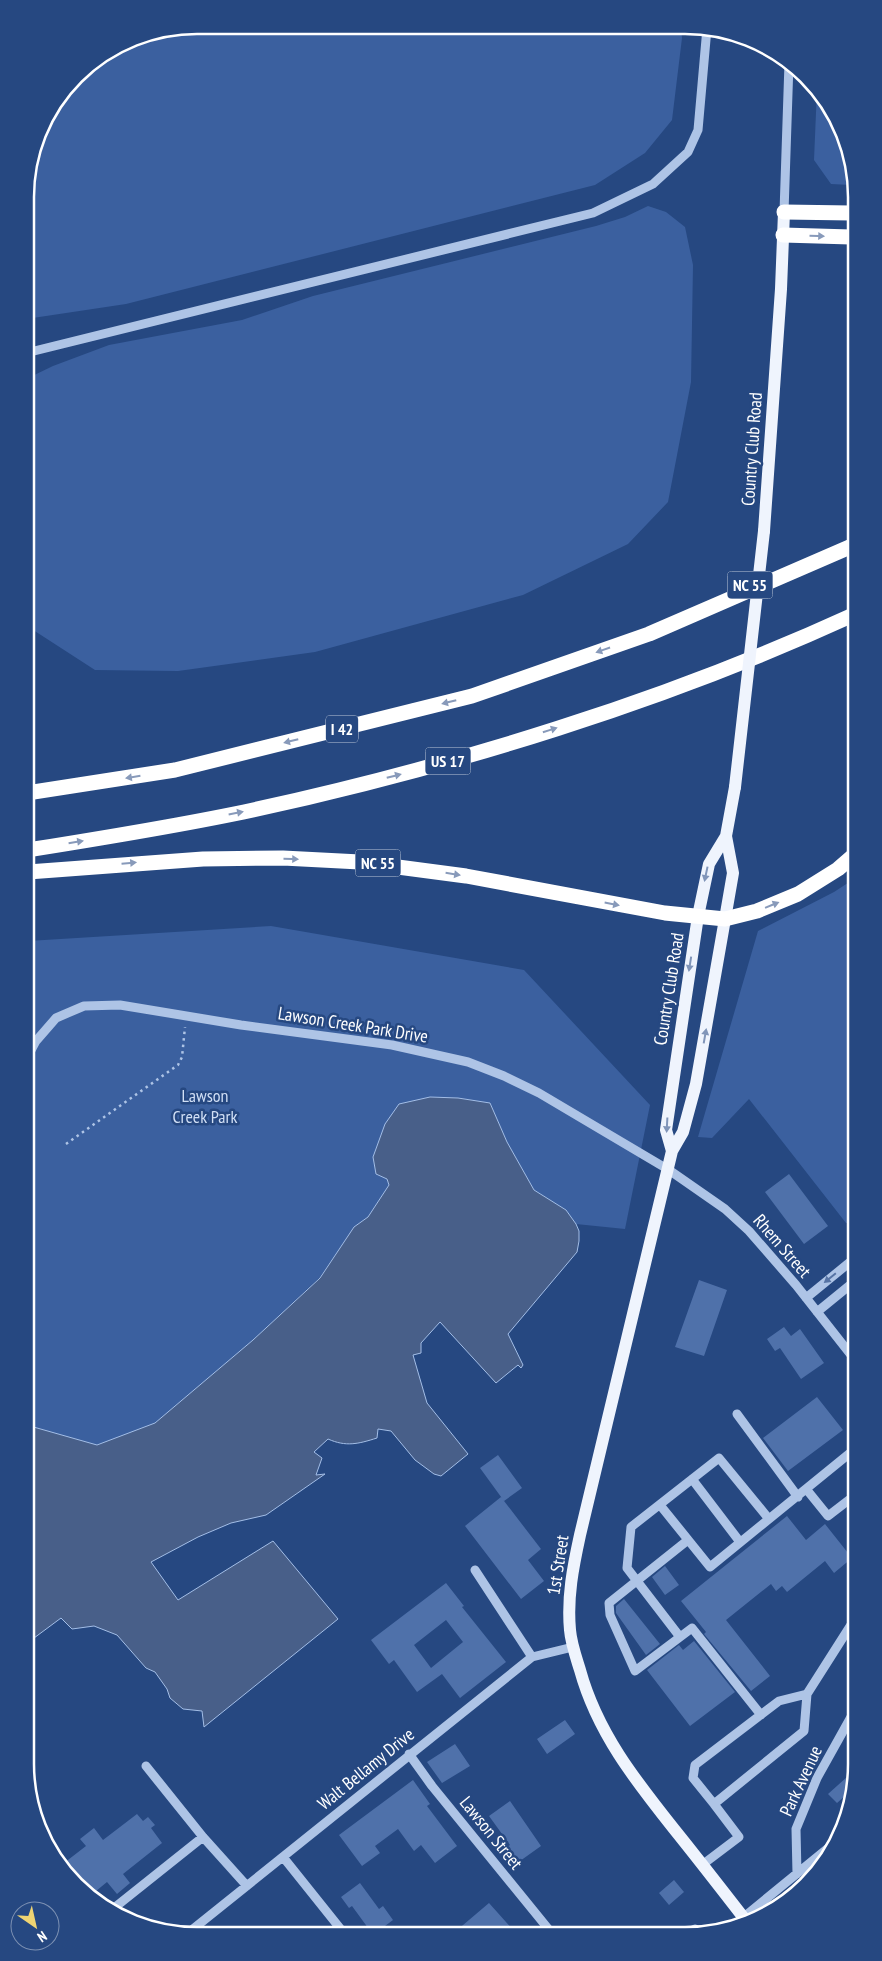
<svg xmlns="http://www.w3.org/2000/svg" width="882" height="1961" viewBox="0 0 882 1961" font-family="'PT Sans Narrow',sans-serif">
<rect width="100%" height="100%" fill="#264881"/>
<path fill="#3b609f" d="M 197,25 L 681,28 L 682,38 L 672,120 L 645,153 L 595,185 L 126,304 L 26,319 L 25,185 L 43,120 L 83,68 L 131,38 Z
M 817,89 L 828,102 L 851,152 L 851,185 L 831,184 L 814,160 Z
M 648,206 L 666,212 L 685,227 L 693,265 L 691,382 L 668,502 L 628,544 L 523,595 L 315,652 L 178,671 L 95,670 L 27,626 L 26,379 L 53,366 L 109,345 L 242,320 L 313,296 L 596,226 L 625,217 Z
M 854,879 L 855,1223 L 846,1223 L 749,1099 L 712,1138 L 698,1137 L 758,931 L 834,892 Z
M 271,926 L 524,970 L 650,1105 L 625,1229 L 576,1224 L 566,1210 L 534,1190 L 507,1142 L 490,1103 L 458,1098 L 430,1097 L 387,1179 L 389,1185 L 368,1217 L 354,1227 L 320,1277 L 253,1340 L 155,1423 L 97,1446 L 30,1426 L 28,941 Z"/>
<path fill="#485f89" stroke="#a3bee7" d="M 430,1097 L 458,1098 L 490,1103 L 507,1142 L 534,1190 L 566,1210 L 576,1224 L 579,1231 L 579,1241 L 577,1252 L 508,1334 L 523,1365 L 521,1368 L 518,1365 L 496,1383 L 440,1322 L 421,1343 L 421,1353 L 413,1355 L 427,1403 L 468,1454 L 441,1476 L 434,1474 L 415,1460 L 391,1431 L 378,1429 L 377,1438 C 358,1444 346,1447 328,1439 L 314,1452 L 322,1458 L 316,1475 L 325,1474 L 266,1515 L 231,1523 L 198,1537 L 151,1562 L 178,1600 L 273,1541 L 338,1619 L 204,1727 L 202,1711 L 183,1709 L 170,1698 L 167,1689 L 155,1672 L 146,1668 L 117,1635 L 94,1626 L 72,1629 L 61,1618 L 30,1641 L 30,1426 L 97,1445 L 155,1423 L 253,1340 L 320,1278 L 354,1227 L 368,1217 L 389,1185 L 387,1179 L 376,1174 L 373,1157 L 385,1124 L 399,1104 Z"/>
<path fill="#4f71aa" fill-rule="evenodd" d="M 789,1174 L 828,1226 L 804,1244 L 765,1192 Z
M 699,1280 L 727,1290 L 704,1356 L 675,1347 Z
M 784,1327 L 791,1336 L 800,1329 L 824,1363 L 801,1379 L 780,1348 L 775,1351 L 767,1339 Z
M 817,1397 L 843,1430 L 788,1471 L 763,1438 Z
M 498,1455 L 522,1488 L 504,1501 L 480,1468 Z
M 501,1497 L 541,1549 L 528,1560 L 544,1581 L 521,1599 L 465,1526 Z
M 787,1516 L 806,1540 L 825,1524 L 852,1558 L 834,1573 L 825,1561 L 787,1592 L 782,1586 L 776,1591 L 771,1584 L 726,1620 L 770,1676 L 751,1691 L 704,1634 L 706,1632 L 681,1601 Z
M 665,1566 L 679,1585 L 665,1595 L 652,1577 Z
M 446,1583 L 464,1606 L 462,1607 L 506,1662 L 460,1698 L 442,1674 L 417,1692 L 394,1660 L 389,1664 L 371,1640 ZM 446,1620 L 463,1642 L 431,1668 L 414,1645 Z
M 624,1599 L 660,1644 L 646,1655 L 616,1613 L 616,1606 Z
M 694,1641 L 735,1692 L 690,1726 L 647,1670 L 679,1645 L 683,1650 Z
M 565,1720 L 575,1734 L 547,1754 L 537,1739 Z
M 455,1744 L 470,1766 L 442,1783 L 427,1762 Z
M 857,1768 L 854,1788 L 837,1803 L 828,1794 Z
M 413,1780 L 430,1804 L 427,1806 L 457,1846 L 435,1863 L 421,1845 L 414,1851 L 398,1829 L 375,1846 L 380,1853 L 362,1866 L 339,1835 Z
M 510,1801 L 541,1846 L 513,1866 L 502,1850 L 510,1845 L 489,1816 Z
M 137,1814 L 143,1821 L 148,1817 L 155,1825 L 151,1828 L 162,1843 L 123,1874 L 130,1883 L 117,1894 L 107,1882 L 90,1896 L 83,1893 L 64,1870 L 68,1867 L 64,1863 L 86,1846 L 80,1839 L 94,1828 L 103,1840 Z
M 674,1880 L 684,1892 L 669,1905 L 659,1893 Z
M 360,1883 L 379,1909 L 383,1906 L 393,1920 L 377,1932 L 371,1932 L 352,1906 L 349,1908 L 341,1897 Z
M 489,1903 L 514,1931 L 456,1931 Z"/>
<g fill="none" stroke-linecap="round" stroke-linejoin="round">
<path stroke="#aec4e6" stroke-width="2.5" stroke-dasharray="2.5 4" stroke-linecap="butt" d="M 66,1144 L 178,1065 L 182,1057 L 185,1027
M 31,1797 L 33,1799"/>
<path stroke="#aec4e6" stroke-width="9" d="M 784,212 L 789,63
M 26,353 L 593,213 L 653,184 L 688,152 L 698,130 L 707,28
M 28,1056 L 36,1041 L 56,1018 L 84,1006 L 120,1005 L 241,1025 L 392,1045 L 468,1062 L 504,1076 L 539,1093 L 669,1170 L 725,1209 L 749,1231 L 796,1285 L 855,1360
M 806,1298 L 855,1258
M 817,1312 L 855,1281
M 737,1414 L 798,1497
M 692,1479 L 740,1542
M 807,1490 L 828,1516 L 854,1496
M 660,1505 L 710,1567 L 769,1519 L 719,1458 L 631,1527 L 627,1568 L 680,1637
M 769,1519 L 855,1449
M 688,1540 L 609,1603 L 610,1615 L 635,1671 L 692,1628 L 761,1715
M 475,1570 L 532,1657
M 409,1754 L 432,1786 L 550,1931
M 146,1766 L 203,1837 L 247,1886
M 714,1804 L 693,1778 L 695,1765 L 779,1701 L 807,1694
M 283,1857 L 343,1932
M 702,1865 L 739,1837 L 714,1804 L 804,1731 L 807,1694 L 856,1617
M 797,1874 L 796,1829 L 817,1778 L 856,1708
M 114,1908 L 203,1837
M 693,1930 L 695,1929
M 728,1930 L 838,1840
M 188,1933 L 532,1657 L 573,1647"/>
<path stroke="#eff4fd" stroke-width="12" d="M 764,531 L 781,289 L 784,212
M 726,836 L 733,873 L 725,919 L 696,1084 L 683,1132 L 672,1151 L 580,1535 C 573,1567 567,1597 570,1630 C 571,1643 576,1657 580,1670 C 597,1732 635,1780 674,1829 C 699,1860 723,1891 747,1922
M 672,1151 L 666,1130 L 698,916 L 709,864 L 726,836 L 735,787"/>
<path stroke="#fff" stroke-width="15" d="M 784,212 L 851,213
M 783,235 L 851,237
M 27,793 L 175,770 L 472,696 L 649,634 L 852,546
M 28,850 C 103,838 179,826 253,810 C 455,766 665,701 853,615
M 28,872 L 203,859 L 283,858 L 360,862 L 466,876 L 665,913 L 725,919 L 757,911 L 798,894 L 838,869 L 853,856"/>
<path stroke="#eff4fd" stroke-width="12" d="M 735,787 L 764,531"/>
</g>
<defs><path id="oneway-solid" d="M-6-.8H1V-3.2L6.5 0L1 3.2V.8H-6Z" transform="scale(1.25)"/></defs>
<g fill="#889aba">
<use href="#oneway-solid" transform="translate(817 236) rotate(2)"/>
<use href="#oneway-solid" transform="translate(603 650) rotate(161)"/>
<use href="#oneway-solid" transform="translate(449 702) rotate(166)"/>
<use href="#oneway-solid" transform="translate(550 730) rotate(-18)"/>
<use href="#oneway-solid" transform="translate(291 741) rotate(166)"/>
<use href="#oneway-solid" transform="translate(394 776) rotate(-14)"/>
<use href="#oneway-solid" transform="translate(133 777) rotate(171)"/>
<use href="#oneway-solid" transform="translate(236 813) rotate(-11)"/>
<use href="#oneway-solid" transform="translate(76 842) rotate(-9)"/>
<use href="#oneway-solid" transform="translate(291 859) rotate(1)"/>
<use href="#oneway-solid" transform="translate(129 863) rotate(-5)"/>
<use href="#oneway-solid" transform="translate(453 874) rotate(9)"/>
<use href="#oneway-solid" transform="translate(612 904) rotate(11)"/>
<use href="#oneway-solid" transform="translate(772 905) rotate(-22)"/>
</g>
<g fill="#8095b9">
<use href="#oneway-solid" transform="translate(706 874) rotate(102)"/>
<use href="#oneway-solid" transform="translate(690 964) rotate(99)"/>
<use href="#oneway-solid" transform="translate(705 1036) rotate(-80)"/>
<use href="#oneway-solid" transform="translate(667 1125) rotate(93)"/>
</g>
<use fill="#5673a4" href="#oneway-solid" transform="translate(830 1278) rotate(141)"/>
<g text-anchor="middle" stroke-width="5" stroke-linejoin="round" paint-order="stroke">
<g fill="#264881" stroke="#bec8d9" stroke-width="1">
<rect x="727.5" y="571.5" width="45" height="27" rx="4"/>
<rect x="326" y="715.5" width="32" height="27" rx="4"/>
<rect x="425.5" y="747.5" width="45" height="27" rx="4"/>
<rect x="355.5" y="849.5" width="45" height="27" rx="4"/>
</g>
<g font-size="16" font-weight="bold" fill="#fff">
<text x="750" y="591">NC 55</text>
<text x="342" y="735">I 42</text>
<text x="448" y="767">US 17</text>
<text x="378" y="869">NC 55</text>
</g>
<g font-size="18" fill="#fff" stroke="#264881">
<text transform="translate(752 449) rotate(-86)" y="6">Country Club Road</text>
<text transform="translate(669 989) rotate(-81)" y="6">Country Club Road</text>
<text transform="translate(353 1025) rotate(9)" y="6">Lawson Creek Park Drive</text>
<text transform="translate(782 1246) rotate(49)" y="6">Rhem Street</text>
<text transform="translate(558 1565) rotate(-81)" y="6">1st Street</text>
<text transform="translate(366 1769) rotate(-39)" y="6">Walt Bellamy Drive</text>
<text transform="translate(801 1781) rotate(-65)" y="6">Park Avenue</text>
<text transform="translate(491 1833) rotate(51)" y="6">Lawson Street</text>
</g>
<g font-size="18" fill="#d1dff5" stroke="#264881">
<text x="205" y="1102">Lawson<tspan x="205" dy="21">Creek Park</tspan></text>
</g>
</g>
<path d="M0 0H882V1961H0ZM197 34H685A163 163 0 0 1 848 197V1764A163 163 0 0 1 685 1927H197A163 163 0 0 1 34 1764V197A163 163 0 0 1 197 34Z" fill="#264881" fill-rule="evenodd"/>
<path fill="none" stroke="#fff" stroke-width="2.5" d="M197 34H685A163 163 0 0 1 848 197V1764A163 163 0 0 1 685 1927H197A163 163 0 0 1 34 1764V197A163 163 0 0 1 197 34Z"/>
<g transform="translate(35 1926) rotate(146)"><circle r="24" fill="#264881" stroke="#7d91b3"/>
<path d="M0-4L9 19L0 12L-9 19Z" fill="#efd473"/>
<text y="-8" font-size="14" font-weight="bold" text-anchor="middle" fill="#ffffff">N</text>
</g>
</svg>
